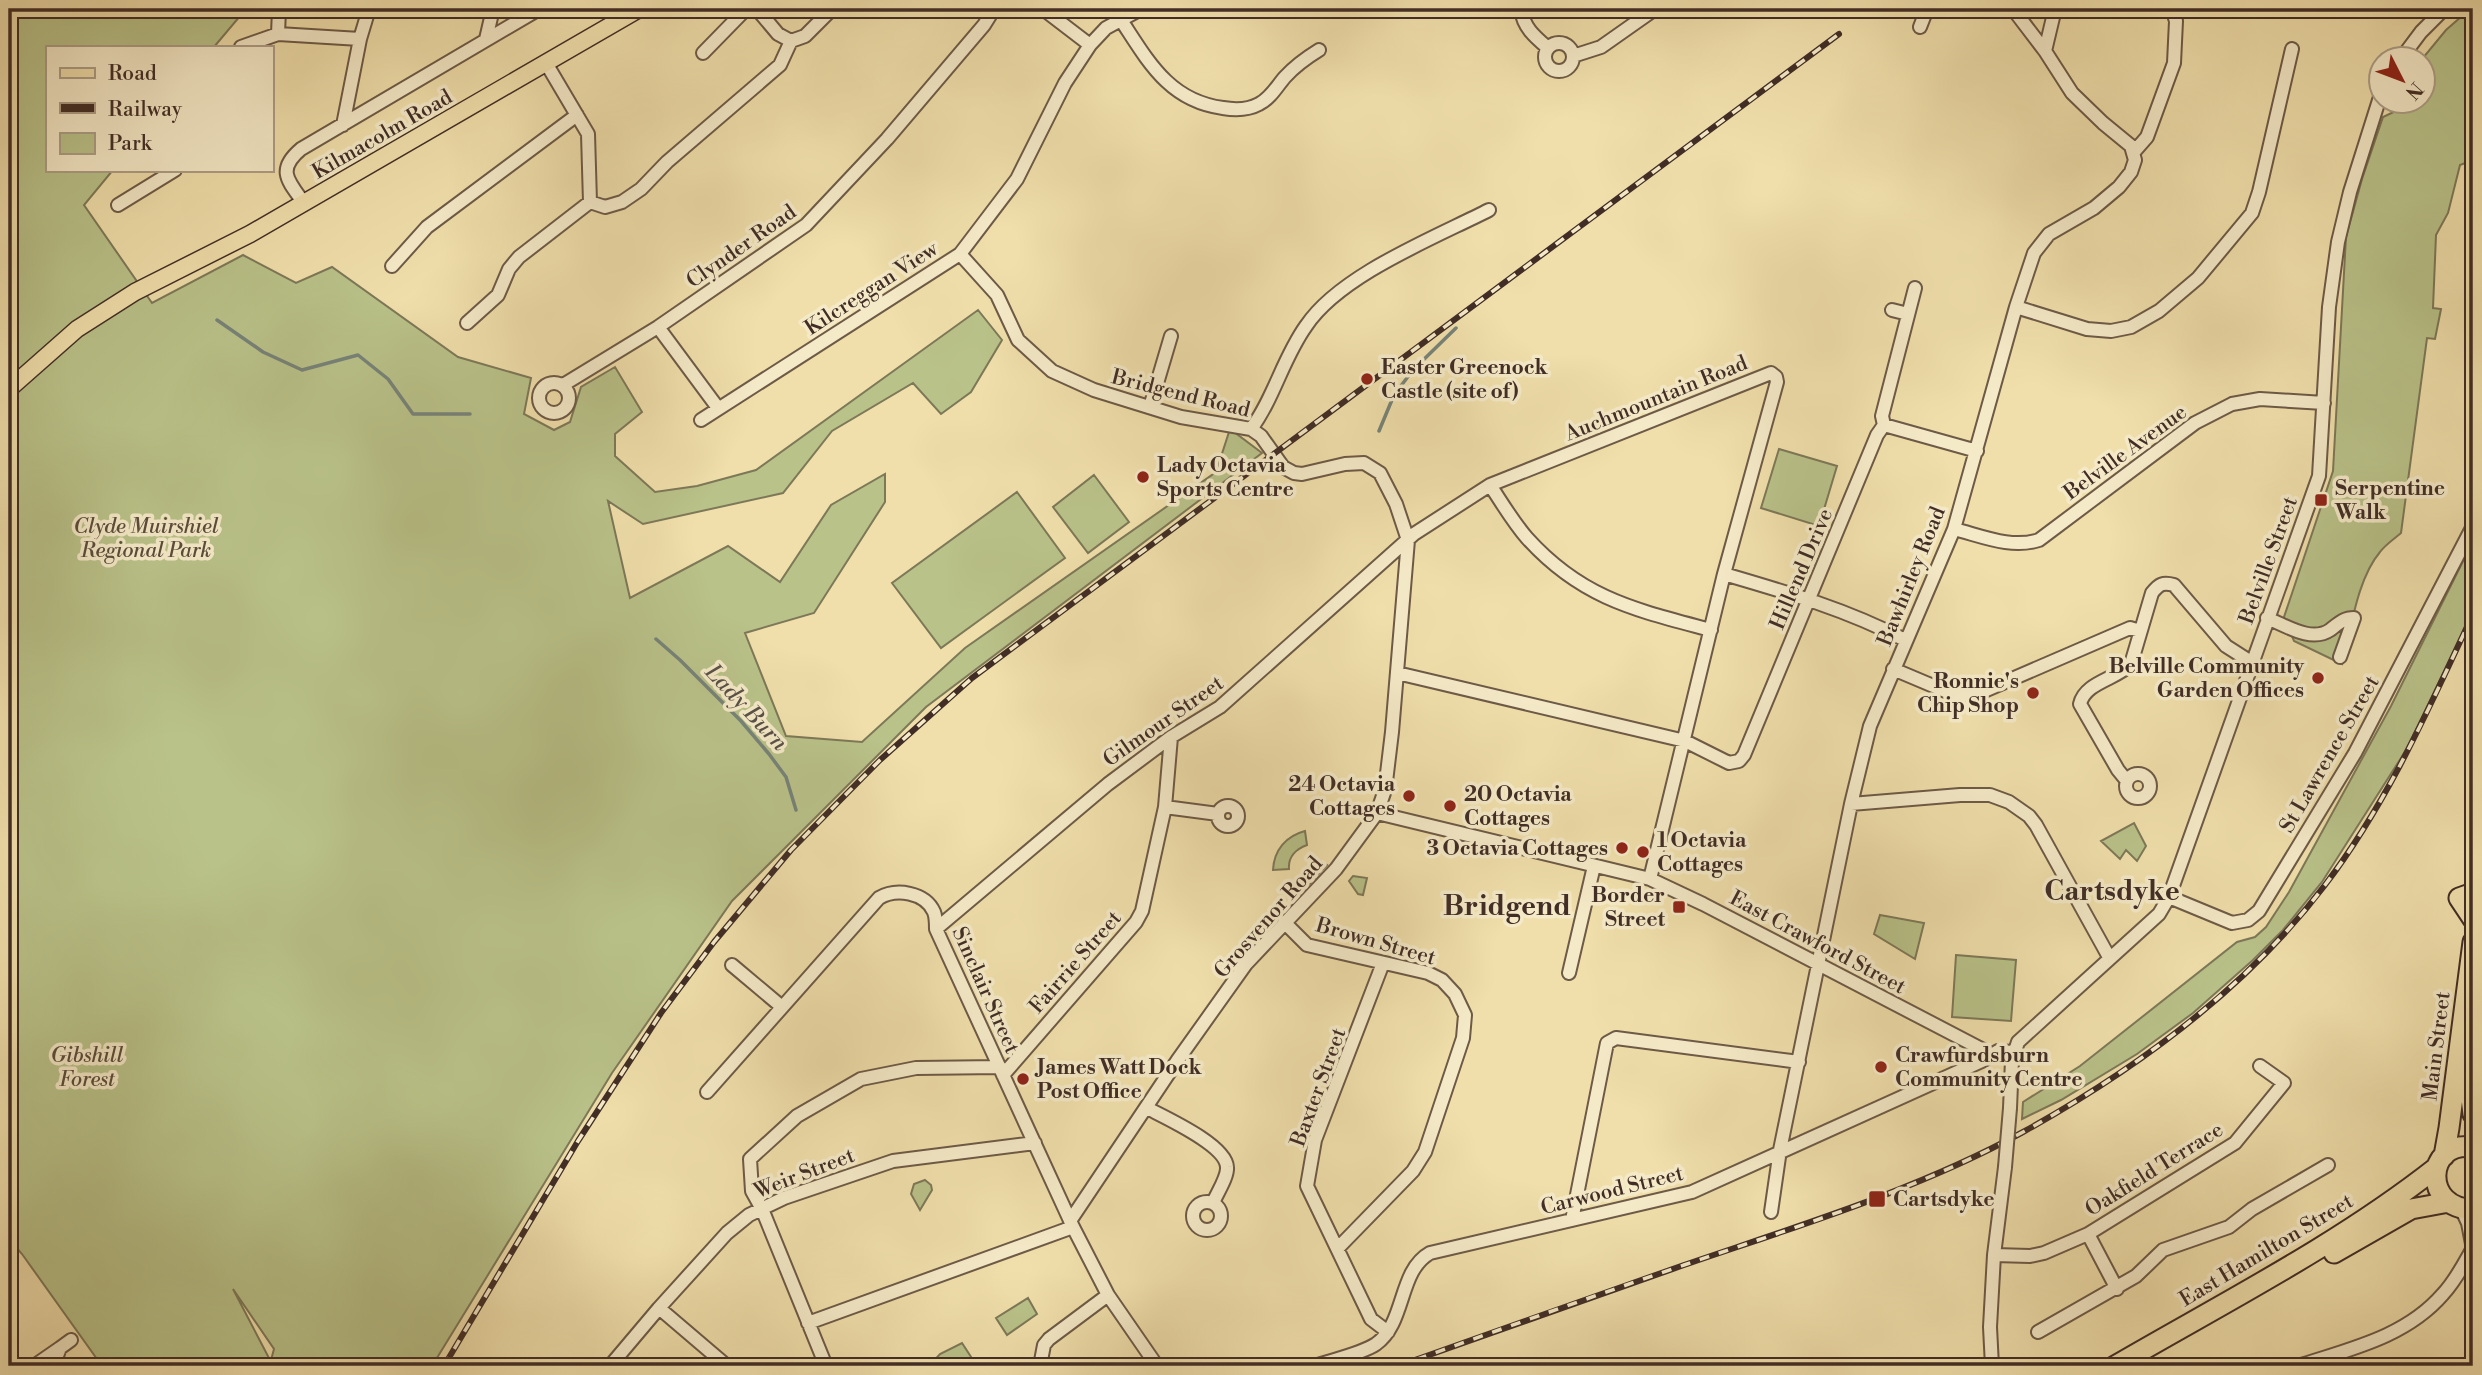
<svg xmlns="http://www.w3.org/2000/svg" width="2482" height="1375" viewBox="0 0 2482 1375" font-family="'Libre Bodoni',serif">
<rect width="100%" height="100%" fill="#f0dfab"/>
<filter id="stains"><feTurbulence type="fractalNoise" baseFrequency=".00286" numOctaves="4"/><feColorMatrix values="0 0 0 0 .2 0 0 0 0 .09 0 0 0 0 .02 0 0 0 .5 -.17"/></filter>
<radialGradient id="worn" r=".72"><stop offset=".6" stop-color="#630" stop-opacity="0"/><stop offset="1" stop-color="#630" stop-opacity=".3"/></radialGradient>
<path fill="#b9c289" stroke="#7d7858" stroke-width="2" fill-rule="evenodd" d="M 9,9 L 246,9 L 214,47 L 47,47 L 47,170 L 113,170 L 84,205 L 152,303 L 243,255 L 296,283 L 332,267 L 458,357 L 531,378 L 524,414 L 554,430 L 570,422 L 581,387 L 615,367 L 642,412 L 615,434 L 615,456 L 655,492 L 697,486 L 756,470 L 978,310 L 1002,340 L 971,392 L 941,414 L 913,383 L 832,431 L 783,493 L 643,524 L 608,501 L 630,598 L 728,546 L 780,582 L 831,505 L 885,474 L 885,502 L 814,613 L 745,633 L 786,736 L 862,742 L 965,648 L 1216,472 L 1230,429 L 1262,453 L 926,707 L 732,901 L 612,1073 L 432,1366 L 269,1366 L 270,1361 L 261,1366 L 102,1366 L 22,1254 L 9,1239 ZM 233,1289 L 274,1349 L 271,1360 L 270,1360 Z
M 2470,9 L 2473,9 L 2473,160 L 2460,165 L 2448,213 L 2436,235 L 2433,308 L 2441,309 L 2435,339 L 2427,338 L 2401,533 C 2394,539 2385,545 2380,552 C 2357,579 2351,630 2342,664 L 2294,641 L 2284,617 L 2333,471 L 2346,237 L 2362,179 L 2383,117 L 2398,110 L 2401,102 L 2422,102 L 2422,59 L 2446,30 Z
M 1779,449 L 1837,466 L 1819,526 L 1761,508 Z
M 1094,475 L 1129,522 L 1088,553 L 1053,507 Z
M 1017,492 L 1065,558 L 941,648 L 892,583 Z
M 2473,541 L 2473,611 L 2408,747 L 2322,882 L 2283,930 L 2253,960 L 2193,1013 L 2137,1054 L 2061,1100 L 2022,1119 L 2023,1102 L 2080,1066 L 2237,942 L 2255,937 L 2266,927 L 2289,892 L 2391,706 Z
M 2134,823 L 2146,846 L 2137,861 L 2126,850 L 2120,859 L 2101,841 Z
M 1305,831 L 1307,845 C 1296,849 1288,857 1289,869 L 1273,870 C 1274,850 1286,836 1305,831 Z
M 1318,859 L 1327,865 L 1297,897 L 1290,891 Z
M 1353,876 L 1367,878 L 1363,895 L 1358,894 L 1349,881 Z
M 1880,915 L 1924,923 L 1915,959 L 1874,934 Z
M 1956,955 L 2016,960 L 2011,1021 L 1952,1017 Z
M 925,1180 L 931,1185 L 932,1190 L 920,1210 L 911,1194 L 914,1184 Z
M 1028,1298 L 1037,1314 L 1007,1335 L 996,1318 Z
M 962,1343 L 975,1363 L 971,1366 L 929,1366 L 940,1354 Z"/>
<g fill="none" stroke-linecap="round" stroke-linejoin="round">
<path stroke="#778379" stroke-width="3.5" d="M 217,320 L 263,352 L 302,370 L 358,355 L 388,379 L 413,414 L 470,414
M 1379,431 L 1394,395 L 1413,370 L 1456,328
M 656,639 L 680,660 L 741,721 L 769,754 L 786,777 L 796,810"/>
<g stroke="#6d5a47" stroke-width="16">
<path id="minor" d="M 757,9 L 778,34 L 791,41
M 1043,9 L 1090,45
M 1521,9 C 1523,27 1535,37 1548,48
M 2013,9 L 2045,51 L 2072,93 L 2103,123 L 2131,146 L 2133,153
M 1121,20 C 1148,61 1169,101 1223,108 C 1235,110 1248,110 1259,104 C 1271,98 1277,86 1285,77 C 1295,66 1306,58 1319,50
M 1920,27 L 1927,9
M 278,34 L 279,9
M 486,39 L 493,9
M1545 57a14 14 0 1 1 28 0a14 14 0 1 1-28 0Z
M 241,47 L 278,34 L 360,39
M 2045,51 L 2055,9
M 703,53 L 746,9
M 1573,56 L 1601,47 L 1655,9
M 2400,60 L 2421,32 L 2444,9
M 343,125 L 360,39 L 369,9
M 590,202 L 605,207 L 622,202 L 641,189 L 667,162 L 780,65 L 791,41 L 805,36 L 832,9
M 304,203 C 288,181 276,170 301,149 L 539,9
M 118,205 L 175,170
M 960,254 L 997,295 L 1018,340 L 1052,371 L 1094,390 L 1181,417 L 1251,429 L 1261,436 L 1283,467 L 1294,473 L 1302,474 L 1345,464 L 1364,463 L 1380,473 L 1396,504 L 1408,540 L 1392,732 L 1385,790 L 1377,813 L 1336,869 L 1246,964 L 1177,1061 L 1070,1221
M 392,266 L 427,227 L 577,115
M 2016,307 L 2087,329 L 2111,331 L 2131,327 L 2159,311 L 2198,278 L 2252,213 L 2259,192 L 2292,49
M 1892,310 L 1908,314
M 467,323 L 498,295 L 509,269 L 519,257 L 590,202 L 588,134 L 546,63
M 658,327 L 718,408
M539 398a15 15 0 1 1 30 0a15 15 0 1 1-30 0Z
M 563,385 L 658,327 L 806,225 L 887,139 L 984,25 L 994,9
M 1150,407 L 1171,336
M 701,420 L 960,254 L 1017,179 L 1065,83 L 1090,45 L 1106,28 L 1141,9
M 1884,425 L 1882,416 L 1915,288
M 1884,425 L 1977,451
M 1251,429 C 1274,398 1283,358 1306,326 C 1340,275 1434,238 1489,210
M 1490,485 C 1502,503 1513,522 1527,538 C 1582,599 1636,610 1711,630
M 1954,529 C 1982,536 2011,549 2039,540 L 2195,423 L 2232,404 L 2260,399 L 2324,403
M 1724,574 C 1786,592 1848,610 1905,640
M 2267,618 C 2285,625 2311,643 2330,630 C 2338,624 2343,618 2354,618 L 2340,657
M 1893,669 L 1957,696 L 1975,695 L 2130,628 L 2140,631
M 1397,673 L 1685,741 L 1729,763 L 1739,761 L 1744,755 L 1877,435 L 1884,425
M2126 786a12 12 0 1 1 24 0a12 12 0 1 1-24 0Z
M 2127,781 L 2118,770 L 2080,704 C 2085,682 2117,679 2131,664 L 2152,593 C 2159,584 2163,582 2174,585 L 2226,646 L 2251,662
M 1851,804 L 1960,795 L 1990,795 L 2009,802 L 2029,816 L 2036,825 L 2109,957
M1218 816a10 10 0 1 1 20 0a10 10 0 1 1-20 0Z
M 1165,807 L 1218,814
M 1377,813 L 1650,879 L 1703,904 L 1993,1055
M 2169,897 L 2232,923 L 2248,920 L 2259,911 L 2355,753 L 2473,526
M 1284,922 L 1307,945 L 1428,973 L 1442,980 L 1455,994 L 1465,1015 L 1463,1038 L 1425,1152 L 1413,1171 L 1338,1248
M 936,929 L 1108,784 L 1171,737 L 1220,707 L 1414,534 L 1490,485 L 1771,373 L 1776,377 L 1777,382 L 1724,574 L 1650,879
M 1383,963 L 1315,1140 L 1307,1186 L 1371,1319 L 1388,1332
M 732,965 L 782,1007
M 1569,973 L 1594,866
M 1003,1075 L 1136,922 L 1142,911 L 1165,807 L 1171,737
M 707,1092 L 879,898 C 896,888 925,892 934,912 C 936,917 936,924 936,929 L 1073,1227 L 1108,1295 L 1157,1366
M 1147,1108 C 1166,1118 1226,1145 1227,1167 C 1228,1177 1217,1193 1213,1203
M 2010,1108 L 2012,1060 L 2018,1042 L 2159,914 L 2169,897 L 2319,476 L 2329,307 L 2338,242 L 2350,192 L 2380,97
M1193 1216a14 14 0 1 1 28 0a14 14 0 1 1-28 0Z
M 2461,1208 L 2468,1223 L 2473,1249
M 1771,1212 L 1780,1150 L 1851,804 L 1870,726 L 1954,529 L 2016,307 L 2034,253 L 2049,234 L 2094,208 L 2119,187 L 2131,172 L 2135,160 L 2133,153 L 2147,137 L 2174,63 L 2176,21 L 2172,9
M 1572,1220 L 1606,1048 L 1607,1043 L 1616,1038 L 1799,1062
M 2088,1234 L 2117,1289
M 1994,1255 L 2030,1256 L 2044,1253 L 2088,1234 L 2235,1143 L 2284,1083 L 2260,1066
M 659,1308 L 727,1366
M 808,1323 L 1073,1227
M 2038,1332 L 2136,1276 L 2163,1250 L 2229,1227 L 2252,1209 L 2328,1165
M 34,1366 L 60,1348
M 53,1366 L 60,1348 L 71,1340
M 610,1366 L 659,1308 L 727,1233 L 749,1215 L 784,1198 L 893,1161 L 1035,1143
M 826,1366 L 762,1209 L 752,1191 L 750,1159 L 797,1116 L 861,1079 L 916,1068 L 1000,1067
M 1040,1366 L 1044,1345 L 1049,1339 L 1108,1295
M 1315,1366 C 1332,1360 1361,1354 1376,1344 C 1406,1323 1398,1271 1430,1253 L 1692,1192 L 1984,1060 L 1998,1051 L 2013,1052
M 1992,1366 L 1990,1327 L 1994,1255 L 2005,1167
M 2298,1366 C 2350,1349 2406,1337 2443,1294 C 2456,1280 2464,1264 2473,1248"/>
</g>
<g stroke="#412d26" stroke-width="19">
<path id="major" d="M 9,389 L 77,329 L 135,292 L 250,234 L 639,9"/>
</g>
<g stroke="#412d26" stroke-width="23">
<path id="highway" d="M 2473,893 L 2459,898 L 2473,919
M 2473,1039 L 2470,1090 L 2473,1114
M 2473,1147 C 2424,1140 2423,1210 2473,1209
M 2444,1156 L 2449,1128 L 2473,942
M 2334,1253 L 2411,1209 L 2449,1202
M 2115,1366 C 2223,1303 2338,1245 2437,1167"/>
</g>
<use href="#minor" stroke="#f5eac8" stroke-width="12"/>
<use href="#major" stroke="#f0dfab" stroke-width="16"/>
<use href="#highway" stroke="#f0dfab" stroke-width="19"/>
<g stroke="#412d26" stroke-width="6">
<path id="rail" d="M 444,1366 L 578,1141 L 661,1013 L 714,942 L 791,850 L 880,760 L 972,678 L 1839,34
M 1398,1366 C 1493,1332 1588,1298 1684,1265 C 1798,1226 1917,1190 2023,1132 C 2135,1070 2247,988 2325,885 C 2388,802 2429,708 2473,614"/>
</g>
<use href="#rail" stroke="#f5eac8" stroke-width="3.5" stroke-dasharray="10" stroke-linecap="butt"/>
<g stroke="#6d5a47" stroke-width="16" stroke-linecap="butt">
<path id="minor-bridge" d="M 2005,1167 L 2010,1108"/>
</g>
<use href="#minor-bridge" stroke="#f5eac8" stroke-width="12"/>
</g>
<g fill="#8f2418" stroke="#f5eac8" stroke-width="2.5">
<circle cx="1367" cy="379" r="7"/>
<circle cx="1143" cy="477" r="7"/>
<rect x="2314" y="493" width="14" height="14" rx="3.5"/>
<circle cx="2318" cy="678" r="7"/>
<circle cx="2033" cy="693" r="7"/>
<circle cx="1409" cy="796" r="7"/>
<circle cx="1450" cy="806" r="7"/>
<circle cx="1622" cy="848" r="7"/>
<circle cx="1643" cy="852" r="7"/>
<rect x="1672" y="900" width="14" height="14" rx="3.5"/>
<circle cx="1881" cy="1067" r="7"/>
<circle cx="1023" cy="1079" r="7"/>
<rect x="1868" y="1190" width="18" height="18" rx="3.5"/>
</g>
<g text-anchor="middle" stroke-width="7" stroke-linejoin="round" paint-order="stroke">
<g font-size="21" fill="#412d26" stroke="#f5eac8">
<text transform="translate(382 134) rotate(-30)" y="7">Kilmacolm Road</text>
<text transform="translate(741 246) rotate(-35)" y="7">Clynder Road</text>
<text transform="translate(871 288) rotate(-33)" y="7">Kilcreggan View</text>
<text transform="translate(1181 393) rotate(14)" y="7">Bridgend Road</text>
<text transform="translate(1656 398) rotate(-22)" y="7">Auchmountain Road</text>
<text transform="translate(2125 452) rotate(-36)" y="7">Belville Avenue</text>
<text transform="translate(2268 560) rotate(-70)" y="7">Belville Street</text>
<text transform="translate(1801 569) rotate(-67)" y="7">Hillend Drive</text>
<text transform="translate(1911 576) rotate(-68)" y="7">Bawhirley Road</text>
<text transform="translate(1163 721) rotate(-35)" y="7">Gilmour Street</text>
<text transform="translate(2329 754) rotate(-60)" y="7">St Lawrence Street</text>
<text transform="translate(1268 917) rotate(-49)" y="7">Grosvenor Road</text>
<text transform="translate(1376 941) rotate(16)" y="7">Brown Street</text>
<text transform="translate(1818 942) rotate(28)" y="7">East Crawford Street</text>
<text transform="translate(1075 962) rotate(-49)" y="7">Fairrie Street</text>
<text transform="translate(986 990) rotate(66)" y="7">Sinclair Street</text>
<text transform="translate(2436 1046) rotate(-83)" y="7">Main Street</text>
<text transform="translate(1318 1087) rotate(-70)" y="7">Baxter Street</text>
<text transform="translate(2154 1169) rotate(-32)" y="7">Oakfield Terrace</text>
<text transform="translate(804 1173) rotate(-21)" y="7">Weir Street</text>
<text transform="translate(1612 1190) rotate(-14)" y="7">Carwood Street</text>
<text transform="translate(2266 1250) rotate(-31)" y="7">East Hamilton Street</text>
</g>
<g font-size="21" font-weight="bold" fill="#412d26" stroke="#f5eac8" text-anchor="start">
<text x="1381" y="374">Easter Greenock<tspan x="1381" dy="24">Castle (site of)</tspan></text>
<text x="1157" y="472">Lady Octavia<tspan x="1157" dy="24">Sports Centre</tspan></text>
<text x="2335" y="495">Serpentine<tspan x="2335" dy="24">Walk</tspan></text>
<text x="2304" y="673" text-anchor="end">Belville Community<tspan x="2304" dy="24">Garden Offices</tspan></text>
<text x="2019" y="688" text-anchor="end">Ronnie's<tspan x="2019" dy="24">Chip Shop</tspan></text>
<text x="1395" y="791" text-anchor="end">24 Octavia<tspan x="1395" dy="24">Cottages</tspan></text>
<text x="1464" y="801">20 Octavia<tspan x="1464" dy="24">Cottages</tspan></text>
<text x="1657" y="847">1 Octavia<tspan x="1657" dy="24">Cottages</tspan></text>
<text x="1608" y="855" text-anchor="end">3 Octavia Cottages</text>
<text x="1665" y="902" text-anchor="end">Border<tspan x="1665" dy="24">Street</tspan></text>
<text x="1895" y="1062">Crawfurdsburn<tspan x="1895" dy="24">Community Centre</tspan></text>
<text x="1037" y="1074">James Watt Dock<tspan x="1037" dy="24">Post Office</tspan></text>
<text x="1893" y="1206">Cartsdyke</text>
</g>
<g font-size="21" font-style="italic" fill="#594b3a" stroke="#f5eac8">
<text x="146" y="533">Clyde Muirshiel<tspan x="146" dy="24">Regional Park</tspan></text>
<text x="87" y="1062">Gibshill<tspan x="87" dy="24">Forest</tspan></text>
</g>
<g font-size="23" font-style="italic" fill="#585148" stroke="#f5eac8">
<text transform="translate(747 707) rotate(47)" y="8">Lady Burn</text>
</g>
<g font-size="28" font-weight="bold" fill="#412d26" stroke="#f5eac8">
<text x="2112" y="900">Cartsdyke</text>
<text x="1507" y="915">Bridgend</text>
</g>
</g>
<rect width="2482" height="1375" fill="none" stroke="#f0dfab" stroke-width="35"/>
<rect x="10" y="10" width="2461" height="1354" fill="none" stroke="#412d26" stroke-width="3.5"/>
<rect x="18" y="18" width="2447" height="1340" fill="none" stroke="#412d26" stroke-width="2"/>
<rect x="46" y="46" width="228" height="126" fill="#f5eac8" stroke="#ad9e87" stroke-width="2"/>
<rect x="60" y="68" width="35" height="10" fill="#f0dfab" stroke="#ad9e87" stroke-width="2"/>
<text x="108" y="80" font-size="21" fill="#412d26">Road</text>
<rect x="60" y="103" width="35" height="10" fill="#412d26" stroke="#ad9e87" stroke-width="2"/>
<text x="108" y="116" font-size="21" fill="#412d26">Railway</text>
<rect x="60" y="133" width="35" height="21" fill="#b9c289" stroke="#ad9e87" stroke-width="2"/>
<text x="108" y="150" font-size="21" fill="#412d26">Park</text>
<g transform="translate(2402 80) rotate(132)"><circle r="33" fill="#f5eac8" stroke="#ad9e87" stroke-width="2"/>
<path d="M0-5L12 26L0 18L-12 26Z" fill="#8f2418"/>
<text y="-10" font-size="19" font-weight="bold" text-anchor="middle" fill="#412d26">N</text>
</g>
<rect width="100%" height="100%" filter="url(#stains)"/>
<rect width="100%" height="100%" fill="url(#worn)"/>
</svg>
